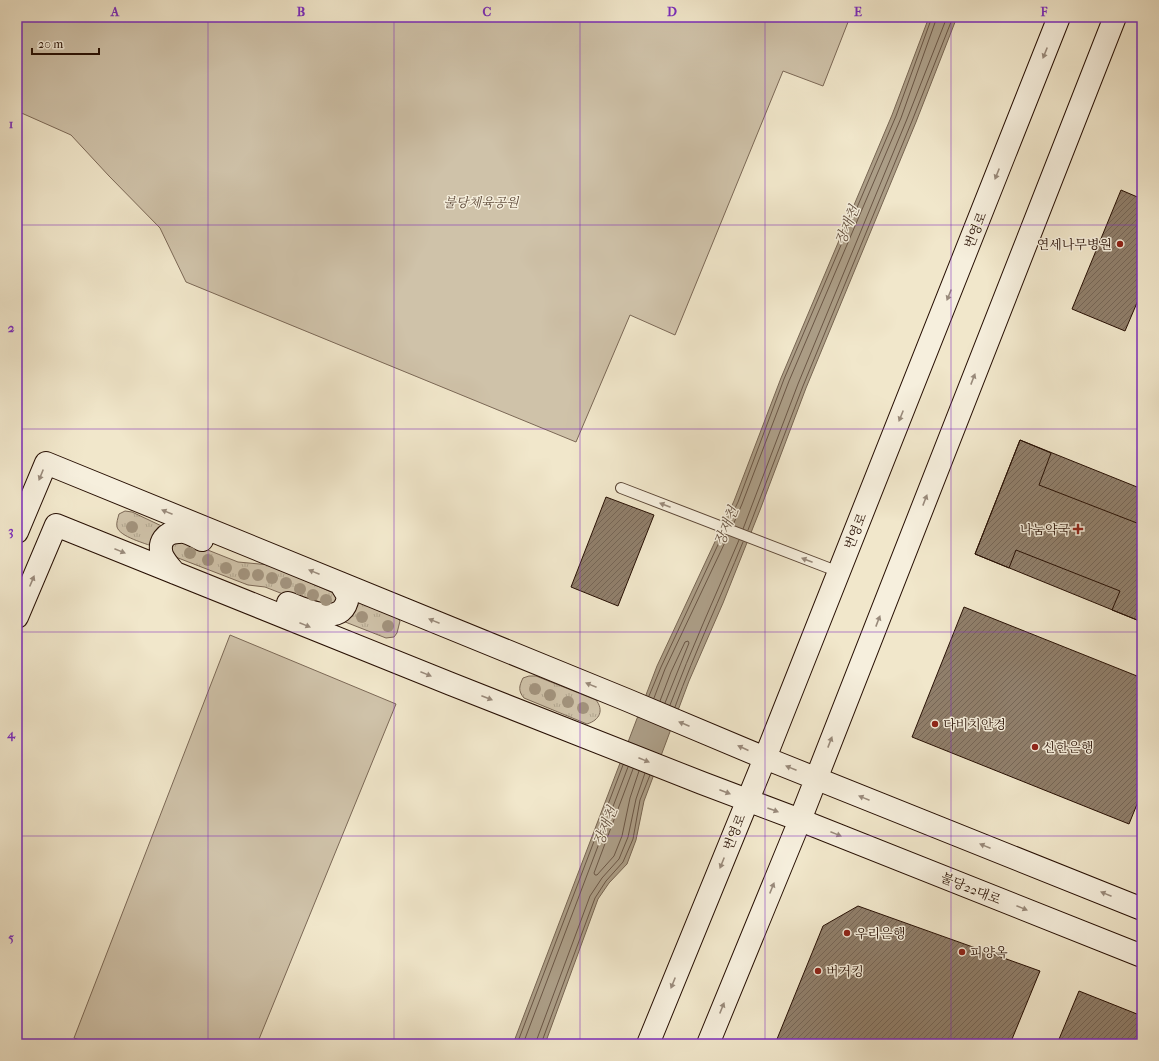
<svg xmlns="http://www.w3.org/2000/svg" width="1159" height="1061" viewBox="0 0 1159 1061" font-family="'IM FELL French Canon','Noto Serif KR',serif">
<defs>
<pattern id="grass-tufts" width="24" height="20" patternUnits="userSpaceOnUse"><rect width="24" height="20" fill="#cfc2a9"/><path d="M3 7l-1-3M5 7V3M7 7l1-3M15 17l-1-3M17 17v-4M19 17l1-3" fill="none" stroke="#b2a690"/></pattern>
<pattern id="building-hatch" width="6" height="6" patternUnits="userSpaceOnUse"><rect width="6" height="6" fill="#907f6b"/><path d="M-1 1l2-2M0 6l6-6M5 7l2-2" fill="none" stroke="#766656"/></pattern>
</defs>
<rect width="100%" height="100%" fill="#f1e7cb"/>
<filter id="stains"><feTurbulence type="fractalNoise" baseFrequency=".005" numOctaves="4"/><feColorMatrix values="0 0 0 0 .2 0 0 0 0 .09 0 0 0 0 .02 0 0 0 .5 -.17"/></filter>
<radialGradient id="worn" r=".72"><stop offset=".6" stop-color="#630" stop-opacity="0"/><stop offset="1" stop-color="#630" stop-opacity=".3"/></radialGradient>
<path fill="url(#grass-tufts)" stroke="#7b6856" d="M 125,511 L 132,512 L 168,529 L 154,547 C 145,543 120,537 117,527 C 116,523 118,518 119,514 Z
M 180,539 L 238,562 L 270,565 L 340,596 L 341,600 L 324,610 L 265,587 L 248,585 L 173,556 L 171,543 Z
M 357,601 L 397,618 L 400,621 L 397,633 L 394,637 L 386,638 L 335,618 Z
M 529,676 L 536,676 L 596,700 C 604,710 600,720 587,724 L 524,698 C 518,691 519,686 523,678 Z"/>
<path fill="#cfc2a9" stroke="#7b6856" d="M 17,17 L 850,17 L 823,86 L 783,71 L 675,335 L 630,315 L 576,442 L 186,282 L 160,228 L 109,176 L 71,135 L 17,111 Z
M 230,635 L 396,704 L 257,1044 L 91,1044 L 74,1038 Z"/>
<path fill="#ac9e87" stroke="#776552" d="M 929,17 L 957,17 L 916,122 L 806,388 L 760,510 L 723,603 L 689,681 L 644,801 L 636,840 L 627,864 L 609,883 L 598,899 L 545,1044 L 513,1044 L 657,666 L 734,501 L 781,378 L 892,115 Z"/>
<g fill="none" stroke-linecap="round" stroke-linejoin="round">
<path stroke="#6a5645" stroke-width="1" d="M 728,523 L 738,502 L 784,379 L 896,116 L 932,17
M 733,525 L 742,504 L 789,381 L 901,118 L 937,17
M 743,529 L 798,384 L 907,119 L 947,17
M 748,530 L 803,386 L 912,121 L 953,17
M 649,696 L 661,667 L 723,534
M 654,698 L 665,669 L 728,536
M 660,701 L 671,672 L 685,642 L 688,641 L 689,643 L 665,703
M 670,705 C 691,649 716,595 739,540
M 675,707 C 695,651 721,597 743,542
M 633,769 L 594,873 L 595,875 L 597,875 L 614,856 L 622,836 L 630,798 L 639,771
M 517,1044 L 623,765
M 523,1044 L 628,767
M 536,1044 L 537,1039 L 590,896 L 602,878 L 619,859 L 628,837 L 636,799 L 645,773
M 541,1044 L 595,898 L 606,881 L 623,862 L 633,839 L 640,800 L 650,775"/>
</g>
<path fill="url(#building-hatch)" stroke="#270f03" d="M 1121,190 L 1142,199 L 1142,291 L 1125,331 L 1072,309 Z
M 1020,440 L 1142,489 L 1142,622 L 975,554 Z
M 1020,440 L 1051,453 L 1039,485 L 1142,525 L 1142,622 L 1112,610 L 1120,591 L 1016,550 L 1009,568 L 975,554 Z
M 606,497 L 654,515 L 618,606 L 571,587 Z
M 964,607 L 1142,678 L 1142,792 L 1129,824 L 912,737 Z
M 858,906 L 1040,971 L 1010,1044 L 775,1044 L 823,926 Z
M 1079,991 L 1142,1016 L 1142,1044 L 1057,1044 Z"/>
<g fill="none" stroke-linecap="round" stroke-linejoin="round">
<g stroke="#5a4535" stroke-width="12">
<path id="lane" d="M 621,488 L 839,572"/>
</g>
<g stroke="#270f03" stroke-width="24">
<path id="secondary" d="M 17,532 L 46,463 L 627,700 L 765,758 L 1142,909
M 175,573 C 170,567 165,562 162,555 C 158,542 165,532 179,532 C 186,531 196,537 202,540
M 288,603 C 307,610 344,629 348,596 L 340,583
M 17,617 L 56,525 L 451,684 L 702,783 L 800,820 L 1142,956
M 648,1044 L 765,758 L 1059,17
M 708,1044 L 800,820 L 1115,17"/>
</g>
<use href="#lane" stroke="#f6efdd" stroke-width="10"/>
<use href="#secondary" stroke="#f6efdd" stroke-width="22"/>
</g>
<g fill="#a2937d">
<circle cx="132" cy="527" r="6"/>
<circle cx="190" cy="553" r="6"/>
<circle cx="208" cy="560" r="6"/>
<circle cx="226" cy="568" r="6"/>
<circle cx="244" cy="574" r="6"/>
<circle cx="258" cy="575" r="6"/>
<circle cx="272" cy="578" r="6"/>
<circle cx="286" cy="583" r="6"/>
<circle cx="300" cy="589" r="6"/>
<circle cx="313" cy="595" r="6"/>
<circle cx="326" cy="600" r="6"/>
<circle cx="362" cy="617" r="6"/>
<circle cx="388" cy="626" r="6"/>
<circle cx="535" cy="689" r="6"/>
<circle cx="550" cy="695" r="6"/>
<circle cx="568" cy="702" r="6"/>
<circle cx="583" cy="708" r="6"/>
</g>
<defs><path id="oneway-solid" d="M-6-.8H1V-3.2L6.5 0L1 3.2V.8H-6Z"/></defs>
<g fill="#998a7b">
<use href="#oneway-solid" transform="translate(1045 53) rotate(112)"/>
<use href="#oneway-solid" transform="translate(997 174) rotate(112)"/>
<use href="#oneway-solid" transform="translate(949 295) rotate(112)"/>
<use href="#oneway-solid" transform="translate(973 379) rotate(-69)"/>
<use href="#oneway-solid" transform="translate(901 416) rotate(112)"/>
<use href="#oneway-solid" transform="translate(41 475) rotate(112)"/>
<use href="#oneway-solid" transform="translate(925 500) rotate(-69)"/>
<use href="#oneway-solid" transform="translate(665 505) rotate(-159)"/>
<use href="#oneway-solid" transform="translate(167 512) rotate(-158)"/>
<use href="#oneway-solid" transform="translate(120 551) rotate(22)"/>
<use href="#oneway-solid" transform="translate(807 560) rotate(-159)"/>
<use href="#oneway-solid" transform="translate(314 572) rotate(-158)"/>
<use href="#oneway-solid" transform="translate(32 581) rotate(-67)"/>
<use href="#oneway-solid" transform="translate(434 621) rotate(-158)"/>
<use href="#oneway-solid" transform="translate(878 621) rotate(-69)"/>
<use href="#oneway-solid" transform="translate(305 625) rotate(22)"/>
<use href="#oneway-solid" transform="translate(426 674) rotate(22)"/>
<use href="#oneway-solid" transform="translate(591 685) rotate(-158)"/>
<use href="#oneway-solid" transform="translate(487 698) rotate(21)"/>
<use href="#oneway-solid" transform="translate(684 724) rotate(-157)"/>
<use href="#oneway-solid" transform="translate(830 742) rotate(-69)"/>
<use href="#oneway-solid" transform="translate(743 748) rotate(-156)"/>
<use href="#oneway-solid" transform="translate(644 760) rotate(22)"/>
<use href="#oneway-solid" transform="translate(791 768) rotate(-158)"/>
<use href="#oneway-solid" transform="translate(725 792) rotate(21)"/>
<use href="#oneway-solid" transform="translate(864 798) rotate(-158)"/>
<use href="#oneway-solid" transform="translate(773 810) rotate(20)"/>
<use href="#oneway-solid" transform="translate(836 834) rotate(22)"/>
<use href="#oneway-solid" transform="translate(985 846) rotate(-158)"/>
<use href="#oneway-solid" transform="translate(722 863) rotate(112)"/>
<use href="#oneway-solid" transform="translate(772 888) rotate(-68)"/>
<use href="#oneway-solid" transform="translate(1106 894) rotate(-158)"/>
<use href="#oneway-solid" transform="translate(1022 908) rotate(22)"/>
<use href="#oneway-solid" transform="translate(673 983) rotate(112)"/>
<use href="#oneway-solid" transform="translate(722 1008) rotate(-68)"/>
</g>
<path fill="none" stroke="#7b2cbf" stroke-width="1" stroke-opacity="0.55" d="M 208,17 L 208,1044M 394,17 L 394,1044M 580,17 L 580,1044M 765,17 L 765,1044M 951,17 L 951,1044M 17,225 L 1142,225M 17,429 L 1142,429M 17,632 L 1142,632M 17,836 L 1142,836"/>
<g fill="#8f2418" stroke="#f6efdd" stroke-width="1.5">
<circle cx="1120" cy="244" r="4"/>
<path d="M1076 523h4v4h4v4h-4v4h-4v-4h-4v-4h4z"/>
<circle cx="935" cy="724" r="4"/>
<circle cx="1035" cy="747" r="4"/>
<circle cx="847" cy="933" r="4"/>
<circle cx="962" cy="952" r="4"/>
<circle cx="818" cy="971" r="4"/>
</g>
<g text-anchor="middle" stroke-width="3" stroke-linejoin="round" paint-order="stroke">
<g font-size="13" font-style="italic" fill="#624e3d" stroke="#f6efdd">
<text x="481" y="207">불당체육공원</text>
</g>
<g font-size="13" fill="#270f03" stroke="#f6efdd">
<text transform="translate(975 230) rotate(-68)" y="5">번영로</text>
<text transform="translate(855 531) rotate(-68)" y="5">번영로</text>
<text transform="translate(734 832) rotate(-68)" y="5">번영로</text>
<text transform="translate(971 888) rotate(22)" y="5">불당22대로</text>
</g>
<g font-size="13" fill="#270f03" stroke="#f6efdd" text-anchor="start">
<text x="1112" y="249" text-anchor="end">연세나무병원</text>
<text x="1070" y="534" text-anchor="end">나눔약국</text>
<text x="943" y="729">다비치안경</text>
<text x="1043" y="752">신한은행</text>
<text x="855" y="938">우리은행</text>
<text x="970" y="957">피양옥</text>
<text x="826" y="976">버거킹</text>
</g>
<g font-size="14" font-style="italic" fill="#634f3e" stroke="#f6efdd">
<text transform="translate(847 225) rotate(-68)" y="5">장재천</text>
<text transform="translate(726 526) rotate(-68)" y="5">장재천</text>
<text transform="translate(605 826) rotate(-68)" y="5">장재천</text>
</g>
</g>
<rect width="1159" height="1061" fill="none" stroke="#f1e7cb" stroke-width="44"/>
<path d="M32 48v6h67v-6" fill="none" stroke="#270f03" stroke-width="2"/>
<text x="38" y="48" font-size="12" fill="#270f03" stroke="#f6efdd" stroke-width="3" paint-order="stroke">20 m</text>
<rect x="22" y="22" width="1115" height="1017" fill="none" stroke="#7b2cbf" stroke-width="1.5"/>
<g font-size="13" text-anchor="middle" font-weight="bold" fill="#7b2cbf">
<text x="115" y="16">A</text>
<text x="301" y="16">B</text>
<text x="487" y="16">C</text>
<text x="672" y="16">D</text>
<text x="858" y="16">E</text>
<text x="1044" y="16">F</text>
<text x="11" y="128">1</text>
<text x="11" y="332">2</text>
<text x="11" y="535">3</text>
<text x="11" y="738">4</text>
<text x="11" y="942">5</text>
</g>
<rect width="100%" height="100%" filter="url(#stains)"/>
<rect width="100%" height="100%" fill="url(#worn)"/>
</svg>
